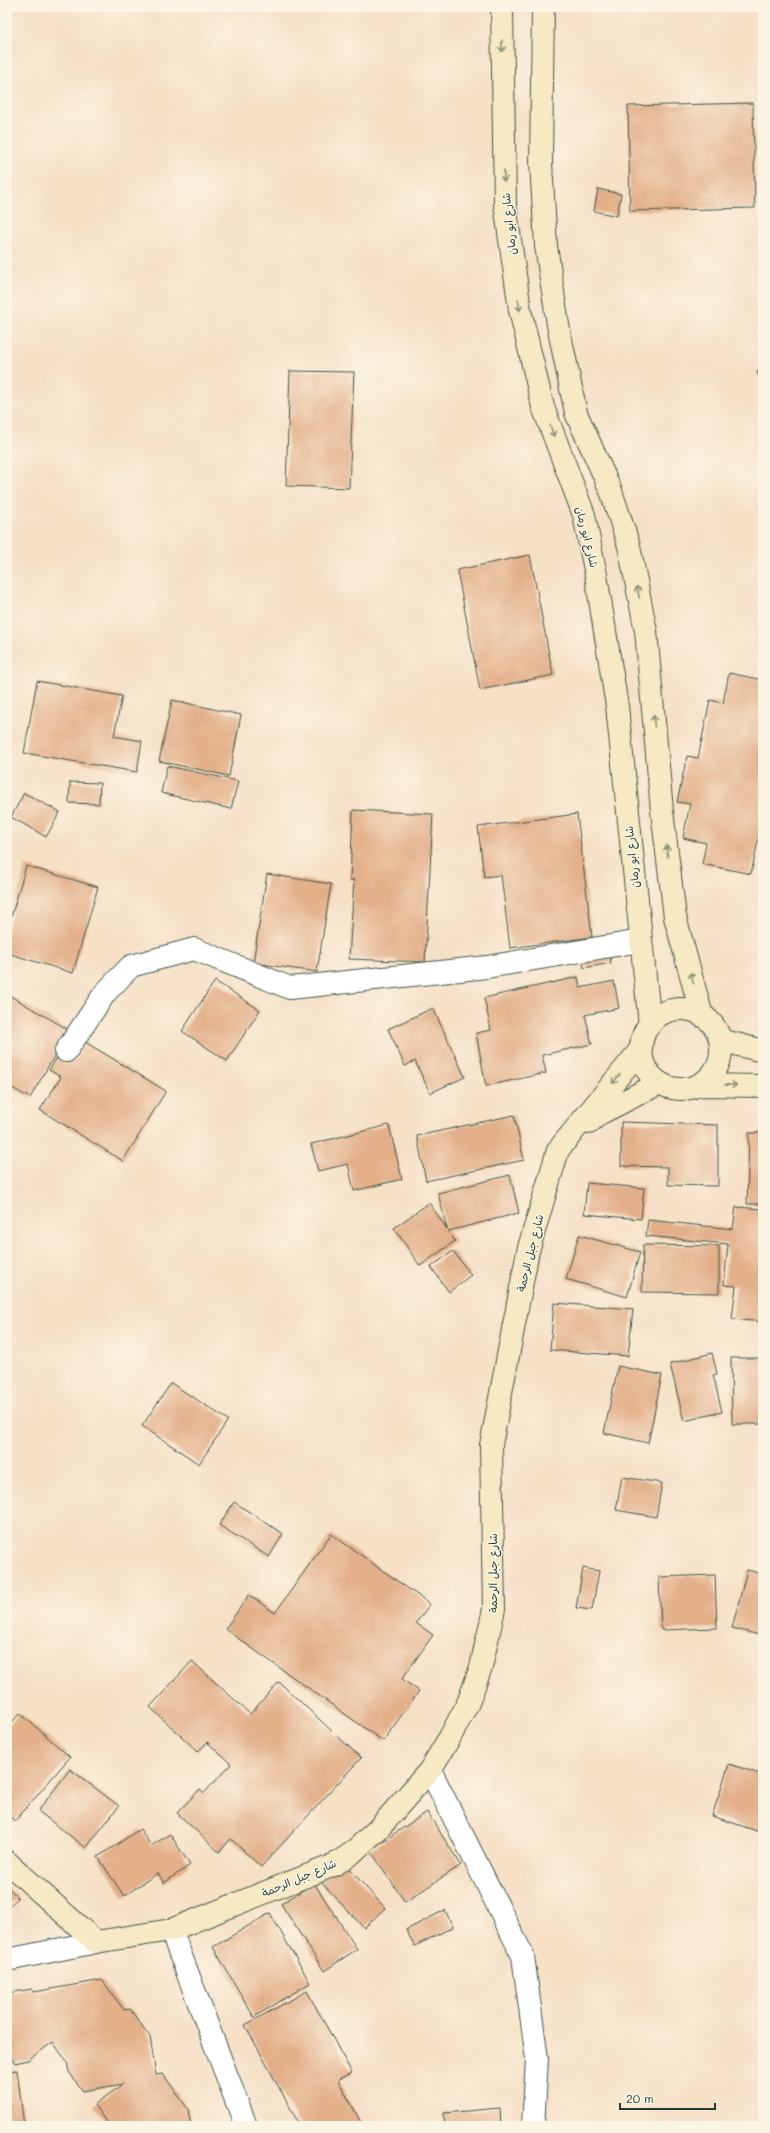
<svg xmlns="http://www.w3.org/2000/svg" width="770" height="2133" viewBox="0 0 770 2133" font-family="Mali,'Playpen Sans Arabic',sans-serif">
<rect width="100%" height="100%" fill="#fcf5e5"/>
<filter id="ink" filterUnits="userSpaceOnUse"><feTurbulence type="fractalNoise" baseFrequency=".025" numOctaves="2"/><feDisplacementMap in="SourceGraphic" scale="8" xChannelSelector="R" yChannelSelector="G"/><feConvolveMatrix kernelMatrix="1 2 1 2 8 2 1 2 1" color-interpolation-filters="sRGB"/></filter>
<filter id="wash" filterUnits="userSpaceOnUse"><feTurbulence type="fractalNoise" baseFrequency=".012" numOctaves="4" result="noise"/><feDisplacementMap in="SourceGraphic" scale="16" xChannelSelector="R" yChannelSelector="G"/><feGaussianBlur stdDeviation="0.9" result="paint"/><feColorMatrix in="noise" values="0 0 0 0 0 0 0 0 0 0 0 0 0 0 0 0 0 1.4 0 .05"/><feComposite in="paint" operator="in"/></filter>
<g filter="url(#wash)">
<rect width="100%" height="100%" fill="#f6e0c6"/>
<g id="blocks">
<path fill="#e3b08a" d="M 753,103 L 755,208 L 630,211 L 628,106 Z
M 598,189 L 621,194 L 617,216 L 594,211 Z
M 763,369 L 763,383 L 757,372 Z
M 290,371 L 354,372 L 349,488 L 286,486 Z
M 530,555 L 553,675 L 480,690 L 457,570 Z
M 729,673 L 763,680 L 763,817 L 751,874 L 702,864 L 706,843 L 683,838 L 690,804 L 677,802 L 687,756 L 698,758 L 710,700 L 723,703 Z
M 37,681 L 122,696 L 114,736 L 142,741 L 137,772 L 24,753 Z
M 172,700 L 241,715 L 229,776 L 159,761 Z
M 167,766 L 238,781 L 231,809 L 161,793 Z
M 70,782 L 100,783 L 99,804 L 69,803 Z
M 24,793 L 60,812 L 46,837 L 11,817 Z
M 353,810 L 433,814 L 425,962 L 349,959 L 354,880 L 350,880 Z
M 577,814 L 592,937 L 510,948 L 501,875 L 484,877 L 478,827 Z
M 26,866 L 98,887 L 73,973 L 7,953 L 7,931 Z
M 267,874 L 331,884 L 317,972 L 253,963 Z
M 608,947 L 611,963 L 584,968 L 581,953 Z
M 578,977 L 580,988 L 614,981 L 619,1008 L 585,1015 L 592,1044 L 542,1055 L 546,1073 L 486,1086 L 476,1033 L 491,1030 L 484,998 Z
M 215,981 L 260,1010 L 227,1061 L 182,1031 Z
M 7,994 L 69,1030 L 30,1098 L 7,1085 Z
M 433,1008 L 465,1077 L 430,1093 L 415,1061 L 405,1066 L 388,1029 Z
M 72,1034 L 166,1091 L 123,1161 L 40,1110 L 61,1077 L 49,1070 Z
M 514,1115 L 524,1160 L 426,1181 L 417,1136 Z
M 621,1122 L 718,1125 L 718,1186 L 668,1185 L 668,1167 L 621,1166 Z
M 389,1125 L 402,1179 L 354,1191 L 348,1164 L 318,1171 L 311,1144 Z
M 749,1133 L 763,1133 L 763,1204 L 747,1204 Z
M 510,1175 L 519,1213 L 448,1231 L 455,1241 L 420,1266 L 394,1228 L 429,1203 L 447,1229 L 438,1193 Z
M 587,1183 L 644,1188 L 641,1219 L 584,1214 Z
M 736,1207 L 763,1209 L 763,1322 L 732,1319 L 736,1286 L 724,1285 L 728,1244 L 646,1236 L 648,1220 L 733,1229 Z
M 579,1235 L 640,1252 L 627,1297 L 566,1279 Z
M 643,1245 L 719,1246 L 719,1293 L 642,1292 Z
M 453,1251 L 471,1275 L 449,1292 L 431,1267 Z
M 554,1303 L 633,1309 L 628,1356 L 550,1350 Z
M 712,1353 L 717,1374 L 713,1375 L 722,1412 L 684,1421 L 670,1364 Z
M 731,1358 L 763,1358 L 763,1424 L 732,1424 Z
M 618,1366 L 662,1375 L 648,1443 L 604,1433 Z
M 171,1383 L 228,1420 L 199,1464 L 142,1426 Z
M 622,1477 L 662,1483 L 656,1517 L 616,1510 Z
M 234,1502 L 283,1534 L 269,1557 L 219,1525 Z
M 331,1534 L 430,1604 L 416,1623 L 433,1635 L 402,1679 L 419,1691 L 383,1741 L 225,1629 L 249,1595 L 275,1613 Z
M 583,1568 L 599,1571 L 592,1610 L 576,1608 Z
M 747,1570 L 763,1574 L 763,1636 L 732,1628 Z
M 715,1575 L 717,1628 L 661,1630 L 659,1577 Z
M 192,1661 L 250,1714 L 279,1682 L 361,1758 L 261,1867 L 231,1839 L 219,1852 L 177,1813 L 200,1789 L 204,1793 L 231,1764 L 207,1742 L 198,1752 L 150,1707 Z
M 20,1713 L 70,1757 L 15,1821 L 7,1814 L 7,1728 Z
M 729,1764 L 763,1775 L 763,1833 L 712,1816 Z
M 70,1769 L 119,1806 L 86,1848 L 38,1811 Z
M 427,1812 L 461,1865 L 405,1902 L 370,1850 Z
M 140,1829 L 151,1846 L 170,1834 L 190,1865 L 164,1883 L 158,1873 L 124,1896 L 98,1857 Z
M 342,1861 L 385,1908 L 364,1928 L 321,1882 Z
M 314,1883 L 357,1949 L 324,1971 L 281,1904 Z
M 7,1886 L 18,1898 L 7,1908 Z
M 445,1910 L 453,1927 L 415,1946 L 406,1930 Z
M 270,1913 L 310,1983 L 254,2017 L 213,1947 Z
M 102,1980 L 124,2010 L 130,2009 L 150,2037 L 156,2075 L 163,2074 L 188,2109 L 191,2126 L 109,2126 L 94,2105 L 123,2084 L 83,2091 L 69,2072 L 67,2062 L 53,2042 L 28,2060 L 15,2063 L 7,2052 L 7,1993 L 32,1989 L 34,1992 Z
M 307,1991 L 352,2073 L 338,2080 L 363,2126 L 300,2126 L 245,2025 Z
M 17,2070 L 24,2126 L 7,2126 L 7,2071 Z
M 500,2108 L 501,2126 L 445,2126 L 444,2113 Z"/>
</g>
</g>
<g filter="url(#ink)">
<use href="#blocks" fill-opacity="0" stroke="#3f554a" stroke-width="1"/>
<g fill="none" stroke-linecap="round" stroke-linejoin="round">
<g stroke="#3f554a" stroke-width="24">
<path id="street" d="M 66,1051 L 105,993 L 131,966 L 194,949 L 290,988 L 487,967 L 640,941
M 430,1770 L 523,1956 L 537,2059 L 533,2126
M 171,1930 L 246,2126
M 7,1960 L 96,1942"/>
</g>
<g stroke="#3f554a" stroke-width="24">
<path id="secondary" d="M 502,7 L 505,204 L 520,310 L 543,407 L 584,515 L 596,575 L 617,706 L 650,1025
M 543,7 L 541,163 L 546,246 L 558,325 L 576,413 L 611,491 L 629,546 L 646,631 L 662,811 L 675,917 L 702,1016
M641 1049a40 40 0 1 1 80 0a40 40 0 1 1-80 0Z
M 720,1040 L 763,1051
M 699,1085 L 763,1086
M 589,1123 L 599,1114 L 660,1083
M 7,1862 L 96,1942 L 171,1930 L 334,1865 L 352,1853 L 380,1827 L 430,1770 L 450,1737 L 468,1703 L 481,1667 L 494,1609 L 491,1445 L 528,1251 L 558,1150 L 641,1049"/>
</g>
<use href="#street" stroke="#fff" stroke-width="22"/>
<use href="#secondary" stroke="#f6e9c3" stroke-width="22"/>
</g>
<defs><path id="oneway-shaft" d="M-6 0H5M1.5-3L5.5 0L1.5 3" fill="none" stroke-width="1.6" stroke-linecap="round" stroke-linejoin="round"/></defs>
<g stroke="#8a937c">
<use href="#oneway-shaft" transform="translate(502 46) rotate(89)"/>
<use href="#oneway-shaft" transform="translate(504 176) rotate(89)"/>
<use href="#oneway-shaft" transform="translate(519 305) rotate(81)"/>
<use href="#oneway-shaft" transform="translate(552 431) rotate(71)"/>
<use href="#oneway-shaft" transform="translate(638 592) rotate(-102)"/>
<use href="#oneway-shaft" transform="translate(654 721) rotate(-95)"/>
<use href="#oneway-shaft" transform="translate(667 851) rotate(-97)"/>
<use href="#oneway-shaft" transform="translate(692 978) rotate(-105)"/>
<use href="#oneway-shaft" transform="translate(616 1079) rotate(130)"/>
<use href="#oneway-shaft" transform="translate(731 1085) rotate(1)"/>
</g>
</g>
<g text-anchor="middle" stroke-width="3" stroke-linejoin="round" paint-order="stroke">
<g font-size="11" fill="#1f3d34" stroke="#fcf5e5">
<text transform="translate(509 224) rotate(-96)" y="4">شارع ابو رمان</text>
<text transform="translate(587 537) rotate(76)" y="4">شارع ابو رمان</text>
<text transform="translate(632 857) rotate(-96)" y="4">شارع ابو رمان</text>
<text transform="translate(530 1253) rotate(-76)" y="4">شارع جبل الرحمة</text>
<text transform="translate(493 1573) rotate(-90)" y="4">شارع جبل الرحمة</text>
<text transform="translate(299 1878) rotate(-23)" y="4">شارع جبل الرحمة</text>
</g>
</g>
<rect width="770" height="2133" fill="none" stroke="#fcf5e5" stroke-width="24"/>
<path d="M620 2103v6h95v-6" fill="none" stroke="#1f3d34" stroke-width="2"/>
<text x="626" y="2103" font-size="12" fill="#1f3d34" stroke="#fcf5e5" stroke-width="3" paint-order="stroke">20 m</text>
</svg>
